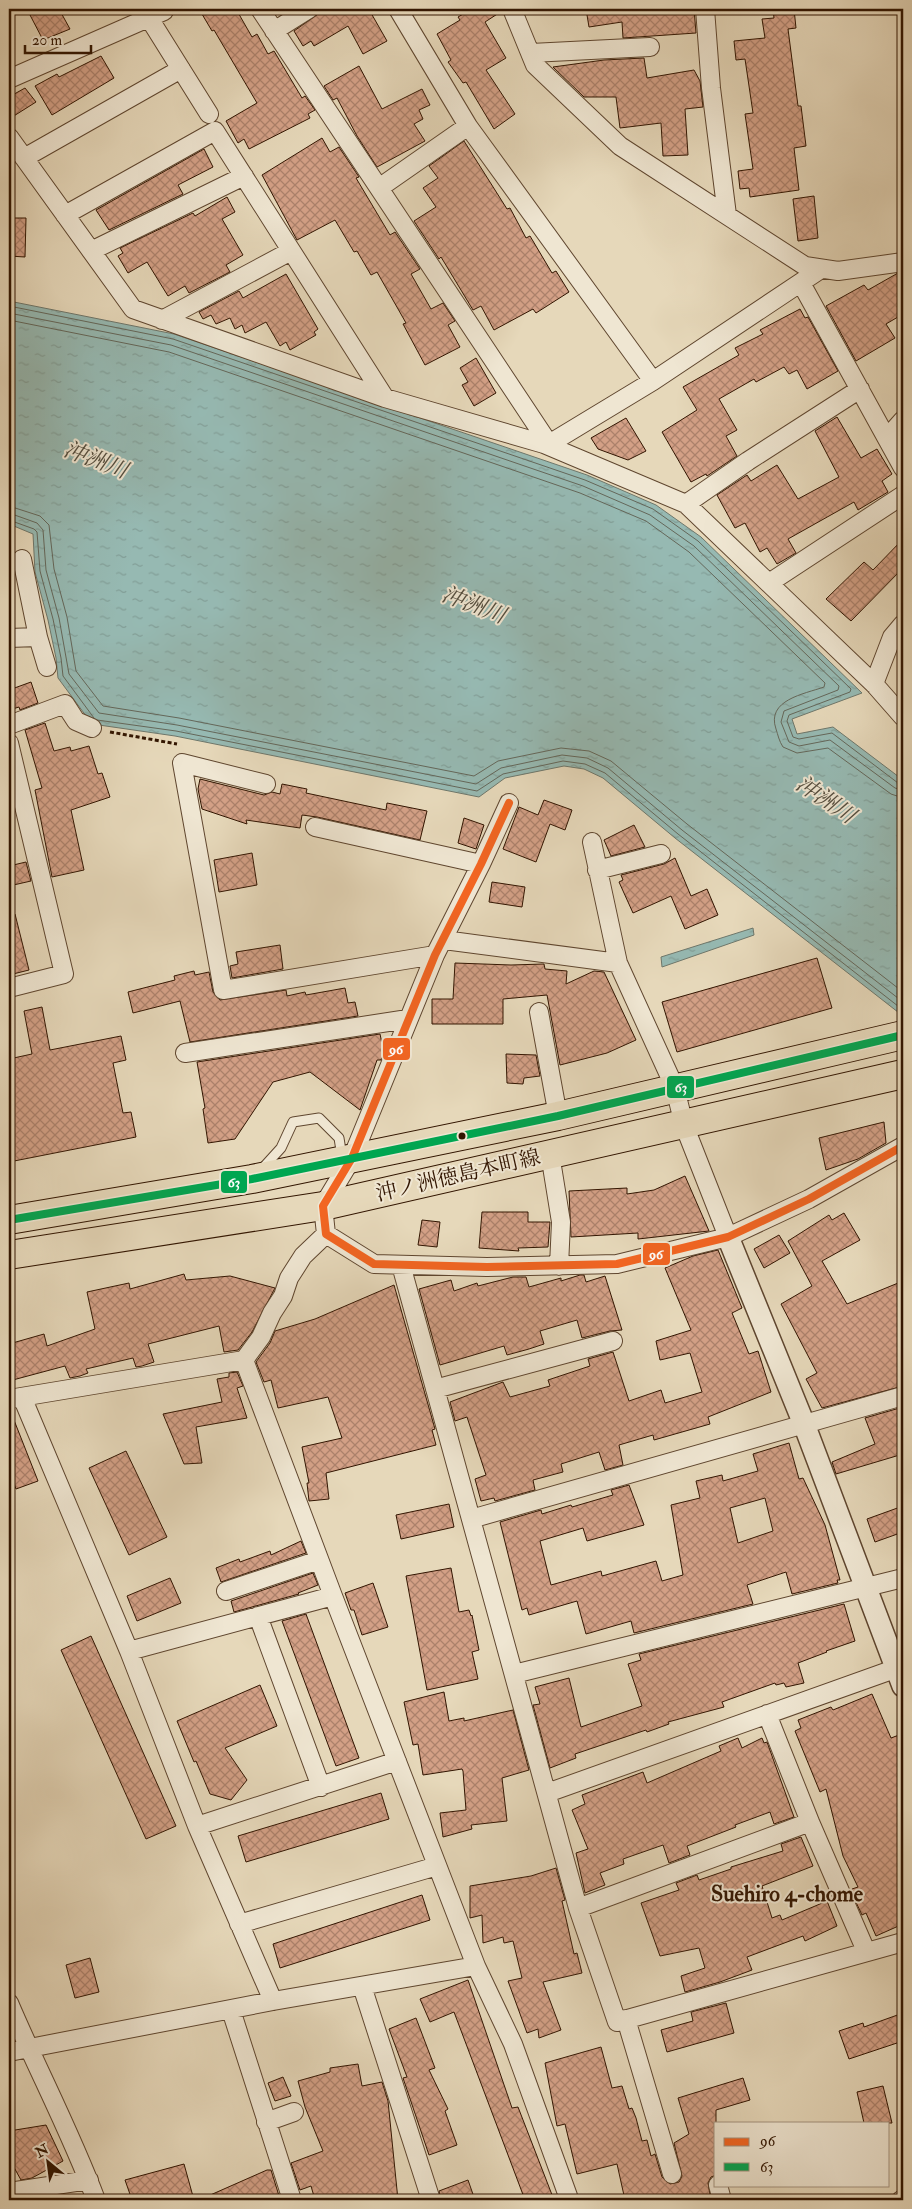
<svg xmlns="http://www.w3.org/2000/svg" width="912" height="2209" viewBox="0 0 912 2209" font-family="'IM FELL Double Pica','Noto Serif JP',serif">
<defs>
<pattern id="water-ripples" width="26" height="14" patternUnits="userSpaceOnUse" patternTransform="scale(1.25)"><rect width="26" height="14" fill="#96b9b2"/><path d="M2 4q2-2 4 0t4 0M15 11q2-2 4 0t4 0" fill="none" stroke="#829e97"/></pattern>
<pattern id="building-cross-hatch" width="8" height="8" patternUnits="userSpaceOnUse" patternTransform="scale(1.25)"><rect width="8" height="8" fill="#d3a086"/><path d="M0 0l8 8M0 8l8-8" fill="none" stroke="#ac816b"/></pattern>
</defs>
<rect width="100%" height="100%" fill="#e6d8ba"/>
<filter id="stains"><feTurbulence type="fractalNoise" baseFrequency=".004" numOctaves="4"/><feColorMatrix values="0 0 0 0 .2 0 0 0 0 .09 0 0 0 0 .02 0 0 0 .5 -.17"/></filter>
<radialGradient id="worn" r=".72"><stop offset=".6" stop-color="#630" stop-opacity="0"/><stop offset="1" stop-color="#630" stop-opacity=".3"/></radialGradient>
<path fill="url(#water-ripples)" stroke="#6e776b" d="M 9,301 L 174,334 L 587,475 L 656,505 L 701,537 L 862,693 L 792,719 L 797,734 L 833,727 L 903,780 L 903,1016 L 675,838 L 603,778 L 584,769 L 564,766 L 505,778 L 479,797 L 175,736 L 92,724 L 58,678 L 56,658 L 48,620 L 35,572 L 33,534 L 9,524 Z
M 753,928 L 754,935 L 662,967 L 661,957 Z"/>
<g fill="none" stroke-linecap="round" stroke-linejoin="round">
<path stroke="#64675a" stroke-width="1" d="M 9,306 L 173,339 L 585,480 L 653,509 L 698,541 L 851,689 L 850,692 L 789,715 L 787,721 L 793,737 L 799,739 L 832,733 L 898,783 L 903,784
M 9,313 L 171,345 L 583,486 L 650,515 L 694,546 L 839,686 L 838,690 L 784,711 L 781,722 L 789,742 L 799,746 L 830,740 L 895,788 L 903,790
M 9,320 L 169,352 L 580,493 L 646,521 L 689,552 L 825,683 L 824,687 C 804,694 766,700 776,729 C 778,735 779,741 783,747 L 797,753 L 828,748 L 891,794 L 903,798
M 9,506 L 40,516 L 49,525 L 54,569 L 67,617 L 76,671 L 103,706 L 179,718 L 474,776 L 498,761 L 561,748 L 589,751 L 611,761 L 687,824 L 903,992
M 9,513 L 37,523 L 43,530 L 46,570 L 59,618 L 69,674 L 99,713 L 177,725 L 476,784 L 501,768 L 562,755 L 587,758 L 608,768 L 682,830 L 903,1002
M 9,520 L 34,529 L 37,532 L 40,571 L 53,619 L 61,658 L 63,676 L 94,718
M 97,720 L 176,731 L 477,791 L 503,774 L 563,761 L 585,764 L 605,773 L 678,834 L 903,1010"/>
</g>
<path fill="url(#building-cross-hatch)" stroke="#321501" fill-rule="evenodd" d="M 45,9 L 59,9 L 70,29 L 43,40 L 30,15 Z
M 199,9 L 236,9 L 252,37 L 257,34 L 268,54 L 274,51 L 302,98 L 305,96 L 315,110 L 308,114 L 310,118 L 249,149 L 244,139 L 238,143 L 226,121 L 257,103 L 214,30 L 212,31 Z
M 325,9 L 378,9 L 371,13 L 387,41 L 363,54 L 348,26 L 314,46 L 311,41 L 303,46 L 294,31 Z
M 472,9 L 502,9 L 502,11 L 485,22 L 506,58 L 486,70 L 515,114 L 494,129 L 466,82 L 463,83 L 448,62 L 451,60 L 437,34 L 460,20 L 458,17 Z
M 586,9 L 694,9 L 696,33 L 623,38 L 622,22 L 589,27 Z
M 773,9 L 794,9 L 796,28 L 788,29 L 798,106 L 801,106 L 806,146 L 794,148 L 799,190 L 750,197 L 749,188 L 740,189 L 738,171 L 753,169 L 745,114 L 753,113 L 745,59 L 736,60 L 734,41 L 765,38 L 762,19 L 774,18 Z
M 101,56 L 114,78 L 52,115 L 35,86 L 57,74 L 59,77 Z
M 644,58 L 647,78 L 694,70 L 700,81 L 703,107 L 685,109 L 688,155 L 663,156 L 661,123 L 620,128 L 616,97 L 584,97 L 553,67 L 604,60 Z
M 359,66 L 382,109 L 422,89 L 430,105 L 419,110 L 423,119 L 414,124 L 425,141 L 377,167 L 357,136 L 337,98 L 333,100 L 324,86 Z
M 25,88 L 36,102 L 9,119 L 9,97 Z
M 322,138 L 330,152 L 339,147 L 359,177 L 356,178 L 390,235 L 395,232 L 420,269 L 411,274 L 431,309 L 443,303 L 455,321 L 448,325 L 460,347 L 425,365 L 403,324 L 406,323 L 377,272 L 371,275 L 357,251 L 354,252 L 335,220 L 297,240 L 262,175 Z
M 464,141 L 507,209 L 510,208 L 526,238 L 530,236 L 552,273 L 556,271 L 569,292 L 536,313 L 533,309 L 494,330 L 481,306 L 473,310 L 441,257 L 439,259 L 414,221 L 436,207 L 423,188 L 438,178 L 429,166 Z
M 204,149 L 213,167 L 178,185 L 183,194 L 109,230 L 96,210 Z
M 814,196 L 818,238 L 798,241 L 793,199 Z
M 227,197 L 235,212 L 222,219 L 243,255 L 226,265 L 230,272 L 189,293 L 185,286 L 168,296 L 147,262 L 128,273 L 118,256 L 123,253 L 120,248 L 193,213 L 195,216 Z
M 9,218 L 26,218 L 25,257 L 9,256 Z
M 898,273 L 903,273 L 903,314 L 886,324 L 895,338 L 856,361 L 826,306 L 864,285 L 868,290 Z
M 286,274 L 318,329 L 314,332 L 316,335 L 290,350 L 286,342 L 280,346 L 266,322 L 245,333 L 242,325 L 235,329 L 230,318 L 216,324 L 211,315 L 203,319 L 199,312 L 239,291 L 243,298 Z
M 800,309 L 805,318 L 808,317 L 838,371 L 807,389 L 797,370 L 789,374 L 784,367 L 756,382 L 754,379 L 719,399 L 737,430 L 726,436 L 737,456 L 707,476 L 706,474 L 691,482 L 662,432 L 697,410 L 683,387 L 739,355 L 735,348 L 763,334 L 760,330 Z
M 476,358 L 496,393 L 474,406 L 462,385 L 468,382 L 460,368 Z
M 837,417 L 861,458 L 877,449 L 892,474 L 882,481 L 888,492 L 858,510 L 854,502 L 788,539 L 796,553 L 777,564 L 767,548 L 760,552 L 745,523 L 735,528 L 717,495 L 747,475 L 751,481 L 777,465 L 798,499 L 839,477 L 815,431 Z
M 626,418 L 646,451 L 628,460 L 598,449 L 591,438 Z
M 903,539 L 903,568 L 851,621 L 826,599 L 864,562 L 873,570 Z
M 31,682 L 38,703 L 20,710 L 19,707 L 9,710 L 9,690 Z
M 45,723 L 54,751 L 70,747 L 71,751 L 89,746 L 98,774 L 102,773 L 110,797 L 71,810 L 84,870 L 52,877 L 35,790 L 42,788 L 25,730 Z
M 200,779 L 264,795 L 272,792 L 280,794 L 282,784 L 307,789 L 306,793 L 386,810 L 387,803 L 427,811 L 420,840 L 317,817 L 302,815 L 300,828 L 246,820 L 247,824 L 202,809 L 198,789 Z
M 544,800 L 572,810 L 565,830 L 550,824 L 536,862 L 503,849 L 519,807 L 538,815 Z
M 464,818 L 484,825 L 476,849 L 458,843 Z
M 634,825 L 645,847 L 611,856 L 604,840 Z
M 252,853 L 257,885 L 219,892 L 214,860 Z
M 675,858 L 691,896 L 707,889 L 718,915 L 685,929 L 671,896 L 633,913 L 619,882 L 623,880 L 621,875 L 664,864 Z
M 26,862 L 31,881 L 9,886 L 9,866 Z
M 492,882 L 525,887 L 522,907 L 489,902 Z
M 15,914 L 29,970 L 9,975 L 9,915 Z
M 280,945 L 283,969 L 232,978 L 230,966 L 238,964 L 236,952 Z
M 817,958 L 832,1008 L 677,1052 L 662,1002 Z
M 455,963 L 511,965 L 544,964 L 545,969 L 567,971 L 566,984 L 594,971 L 604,972 L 636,1040 L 607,1053 L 560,1065 L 547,995 L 503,999 L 503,1024 L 432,1024 L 432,999 L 453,999 Z
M 194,971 L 195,975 L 209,972 L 213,992 L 220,1000 L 286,990 L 287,996 L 305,992 L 306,995 L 345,988 L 348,1003 L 355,1002 L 358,1016 L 190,1042 L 180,1001 L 133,1013 L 128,992 L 175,980 L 174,976 Z
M 42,1007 L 50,1050 L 121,1036 L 126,1060 L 113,1063 L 123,1113 L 131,1112 L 136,1137 L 9,1162 L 9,1059 L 32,1054 L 24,1011 Z
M 380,1034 L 384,1053 L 381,1060 L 377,1060 L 360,1110 L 310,1072 L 273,1082 L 235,1139 L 208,1143 L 203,1109 L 205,1108 L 197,1062 Z
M 506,1054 L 536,1055 L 540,1076 L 524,1078 L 523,1084 L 507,1083 Z
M 884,1122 L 886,1143 L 858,1159 L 826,1170 L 819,1138 Z
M 685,1176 L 709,1231 L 638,1239 L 638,1233 L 571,1237 L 569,1191 L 627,1188 L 627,1194 L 654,1190 Z
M 482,1212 L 528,1212 L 528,1222 L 550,1222 L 548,1247 L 518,1248 L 519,1251 L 479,1248 Z
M 844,1213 L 860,1240 L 822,1261 L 847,1304 L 903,1281 L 903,1386 L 822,1408 L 806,1379 L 817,1373 L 781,1304 L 812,1286 L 788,1241 L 829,1215 L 832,1220 Z
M 422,1220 L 440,1222 L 437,1247 L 418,1245 Z
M 779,1235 L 790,1253 L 764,1268 L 754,1249 Z
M 718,1250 L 742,1308 L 732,1313 L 749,1354 L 758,1351 L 771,1392 L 708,1417 L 710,1424 L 654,1440 L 653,1435 L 619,1445 L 623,1465 L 605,1470 L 599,1452 L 561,1464 L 563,1472 L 533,1480 L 535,1490 L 495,1501 L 494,1498 L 481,1501 L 475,1479 L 486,1475 L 467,1417 L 455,1421 L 450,1402 L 503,1382 L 510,1397 L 550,1386 L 548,1380 L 590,1366 L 588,1359 L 613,1352 L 629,1401 L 661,1390 L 665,1403 L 702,1392 L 690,1353 L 660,1360 L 656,1341 L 691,1330 L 665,1268 L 693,1256 Z
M 184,1274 L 186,1280 L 230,1276 L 275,1288 L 252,1332 L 238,1350 L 224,1352 L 219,1326 L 148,1344 L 154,1362 L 142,1366 L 136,1367 L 133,1358 L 86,1369 L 88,1373 L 80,1376 L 70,1378 L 65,1366 L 9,1381 L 9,1344 L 44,1334 L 47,1346 L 95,1329 L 87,1292 L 129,1283 L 130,1289 Z
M 580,1275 L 584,1275 L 586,1282 L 605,1276 L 622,1330 L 610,1331 L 582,1338 L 577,1320 L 540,1331 L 544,1344 L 529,1349 L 507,1355 L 504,1346 L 440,1365 L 419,1289 L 451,1280 L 454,1291 L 477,1283 L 478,1286 L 513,1277 L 526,1277 L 529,1287 L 561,1278 L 561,1281 Z
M 394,1285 L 435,1429 L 432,1430 L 436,1445 L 326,1473 L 329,1499 L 309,1501 L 307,1483 L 309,1483 L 302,1447 L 342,1438 L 328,1397 L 278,1408 L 271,1380 L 264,1382 L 256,1362 L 270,1343 L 275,1331 L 315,1319 Z
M 237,1372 L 243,1386 L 237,1388 L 247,1418 L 196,1427 L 202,1463 L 184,1464 L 163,1414 L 222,1402 L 217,1379 L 229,1377 L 229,1373 Z
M 903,1407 L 903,1454 L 836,1474 L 832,1462 L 875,1444 L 865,1418 Z
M 10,1410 L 38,1481 L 16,1489 L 9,1470 Z
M 789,1443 L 799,1479 L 803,1478 L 825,1525 L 840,1580 L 837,1580 L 838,1583 L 792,1594 L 786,1572 L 747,1585 L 753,1604 L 634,1633 L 631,1621 L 586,1634 L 577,1601 L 529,1615 L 527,1608 L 522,1610 L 500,1522 L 541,1510 L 542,1514 L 571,1505 L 572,1507 L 613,1495 L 611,1490 L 629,1485 L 644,1525 L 587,1541 L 583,1528 L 540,1541 L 551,1585 L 601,1571 L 602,1576 L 656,1561 L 662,1581 L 683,1575 L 671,1505 L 700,1498 L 696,1481 L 722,1475 L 723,1481 L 758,1471 L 753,1454 ZM 765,1498 L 773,1531 L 738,1543 L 730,1508 Z
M 126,1451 L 167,1537 L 129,1555 L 89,1468 Z
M 449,1504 L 454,1527 L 401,1539 L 396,1515 Z
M 903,1506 L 903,1532 L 875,1542 L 867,1519 Z
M 301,1541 L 306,1553 L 221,1582 L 216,1568 L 239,1559 L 240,1562 L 270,1551 L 271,1555 Z
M 451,1568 L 459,1612 L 469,1610 L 471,1616 L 472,1615 L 479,1650 L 472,1652 L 478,1679 L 427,1690 L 406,1576 Z
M 313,1573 L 318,1585 L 298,1593 L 299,1594 L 234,1612 L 231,1601 Z
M 170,1578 L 181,1603 L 137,1621 L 127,1596 Z
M 373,1583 L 388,1627 L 362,1635 L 354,1610 L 351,1610 L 345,1593 Z
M 844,1604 L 855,1641 L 826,1651 L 827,1652 L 798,1663 L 804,1683 L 786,1687 L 784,1683 L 776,1685 L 775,1683 L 722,1702 L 724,1707 L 668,1722 L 669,1724 L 647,1732 L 646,1730 L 575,1754 L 576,1758 L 550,1768 L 533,1705 L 540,1704 L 535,1687 L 569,1678 L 581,1727 L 642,1706 L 628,1664 L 641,1660 L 639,1654 Z
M 306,1614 L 359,1758 L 336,1766 L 282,1621 Z
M 91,1636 L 176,1826 L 146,1839 L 61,1650 Z
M 260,1685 L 277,1726 L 225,1748 L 247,1780 L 231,1800 L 210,1794 L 196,1761 L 194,1762 L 177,1721 Z
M 444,1692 L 449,1721 L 464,1718 L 464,1721 L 513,1710 L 529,1770 L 502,1778 L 507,1821 L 471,1825 L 472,1829 L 443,1837 L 440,1813 L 466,1810 L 463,1771 L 462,1769 L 423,1775 L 418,1744 L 413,1745 L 404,1702 Z
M 872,1694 L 891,1738 L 899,1735 L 903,1744 L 903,1924 L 876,1936 L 866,1913 L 862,1915 L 854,1898 L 852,1889 L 858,1887 L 843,1856 L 826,1789 L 820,1792 L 795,1731 L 801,1728 L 798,1720 L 831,1707 L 833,1710 Z
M 738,1738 L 742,1748 L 762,1738 L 764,1743 L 767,1742 L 794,1817 L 774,1824 L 770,1812 L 735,1825 L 736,1827 L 687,1846 L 690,1855 L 669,1863 L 663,1845 L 623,1859 L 624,1864 L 600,1873 L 605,1885 L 585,1893 L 576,1853 L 588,1849 L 572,1810 L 585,1804 L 582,1795 L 643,1772 L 647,1783 L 721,1751 L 719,1746 Z
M 381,1793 L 389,1819 L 246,1862 L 238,1836 Z
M 801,1837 L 813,1866 L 762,1886 L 772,1918 L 780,1915 L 782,1920 L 827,1901 L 837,1926 L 805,1941 L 803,1936 L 747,1957 L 752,1970 L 720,1982 L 685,1992 L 681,1976 L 705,1968 L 699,1948 L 660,1956 L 641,1903 L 679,1890 L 676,1883 L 697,1875 L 699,1880 L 731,1869 L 731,1867 L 783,1851 L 781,1844 Z
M 556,1868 L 565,1900 L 562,1901 L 574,1954 L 577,1953 L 582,1973 L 543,1982 L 561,2030 L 539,2038 L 538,2029 L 527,2033 L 508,1981 L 522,1978 L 513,1941 L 504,1943 L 503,1937 L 483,1943 L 482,1915 L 470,1918 L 470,1886 L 531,1876 Z
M 422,1895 L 430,1920 L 280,1968 L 273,1944 Z
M 90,1958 L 99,1992 L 75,1998 L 66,1965 Z
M 468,1980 L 512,2108 L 518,2107 L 554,2200 L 525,2200 L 454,2012 L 430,2022 L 420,1999 Z
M 726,2003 L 734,2033 L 667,2052 L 661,2030 L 693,2021 L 691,2012 Z
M 903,2013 L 903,2041 L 849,2059 L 839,2031 L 863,2023 L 864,2027 Z
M 416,2018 L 435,2068 L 429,2070 L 448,2109 L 445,2111 L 457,2145 L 429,2155 L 403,2078 L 407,2077 L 389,2029 Z
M 601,2047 L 612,2088 L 622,2086 L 629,2109 L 632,2108 L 636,2118 L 642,2141 L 647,2140 L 651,2156 L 655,2154 L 662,2177 L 670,2184 L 679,2182 L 682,2176 L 674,2143 L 689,2134 L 678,2098 L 743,2078 L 750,2100 L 716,2110 L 716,2175 L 711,2177 L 708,2183 L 711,2200 L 625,2200 L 617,2164 L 577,2174 L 565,2124 L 557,2126 L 545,2063 Z
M 358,2064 L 362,2086 L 382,2082 L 388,2101 L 398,2200 L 315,2200 L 311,2186 L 300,2190 L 291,2163 L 323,2151 L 305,2107 L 298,2081 L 330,2072 L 330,2068 Z
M 283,2077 L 291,2096 L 275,2101 L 268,2083 Z
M 883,2086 L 892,2123 L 864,2123 L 857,2092 Z
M 46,2125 L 63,2161 L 32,2178 L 21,2180 L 11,2162 L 9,2131 Z
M 184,2164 L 194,2200 L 132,2200 L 125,2180 Z
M 267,2170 L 271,2170 L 280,2199 L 277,2200 L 199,2200 Z
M 468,2180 L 475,2200 L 441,2200 L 439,2191 Z"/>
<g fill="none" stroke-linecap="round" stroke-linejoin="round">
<g stroke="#5f462f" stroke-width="11">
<path id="service" d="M 261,1170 L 281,1148 L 293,1122 L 319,1118 L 339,1138 L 342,1157"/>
</g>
<g stroke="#5f462f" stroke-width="20">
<path id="minor" d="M 260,9 L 549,444
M 398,9 L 468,126 L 653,381
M 512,9 L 535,65 L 620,146 L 805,266 L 838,271 L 903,262
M 705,9 L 711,88 L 727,215
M 149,18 L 209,114
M 274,31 L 309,9
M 531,53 L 650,47
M 9,79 L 164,11
M 9,137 L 133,309 L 385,398 L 544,444 L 686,504 L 874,684 L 903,717
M 24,158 L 181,69
M 379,188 L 468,126
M 65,215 L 215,131 L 385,398
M 91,251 L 244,176
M 801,283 L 903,468
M 162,320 L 291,251
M 887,438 L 903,420
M 544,444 L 549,444 L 653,381 L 821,269
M 686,504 L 748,461 L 860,389
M 22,559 L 38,637
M 769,583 L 903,495
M 9,638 L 38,637 L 47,667
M 874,684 L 892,637 L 903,624
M 9,725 L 65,704 L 76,721 L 92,728
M 9,743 L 64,974 L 9,988
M 266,784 L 182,763 L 223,990 L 435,955
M 509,803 L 481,864 L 435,955 L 352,1158 L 323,1206 L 326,1234 L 374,1264 L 487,1267 L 617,1264 L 728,1237 L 809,1199 L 903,1146
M 315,827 L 481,864
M 592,842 L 618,963 L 675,1088 L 684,1125 L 728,1237
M 597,870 L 661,854
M 444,940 L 618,963
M 539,1012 L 558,1116
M 185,1053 L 408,1019
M 550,1154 L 561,1222 L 559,1266
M 401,1265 L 578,1908 L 617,2022 L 903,1942
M 435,1389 L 613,1341
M 22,1397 L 129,1651 L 197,1826 L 273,2001
M 9,1399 L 244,1360 L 261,1337 L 272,1313 L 283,1296 L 289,1278 L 303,1256 L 326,1234
M 471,1519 L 903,1396
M 226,1591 L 319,1560
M 258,1616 L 321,1787
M 129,1651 L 333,1596
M 514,1674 L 903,1578
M 547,1793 L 903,1666
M 810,1822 L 866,1951
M 197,1826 L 397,1761
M 578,1908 L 810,1822 L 767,1714
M 239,1924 L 437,1866
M 476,1966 L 513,2044 L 568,2196
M 362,1986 L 431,2200
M 9,2003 C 37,2069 71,2133 96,2200
M 231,2010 L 292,2200
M 626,2019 L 672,2174
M 9,2052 L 273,2001 L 476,1966 L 333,1596 L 244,1360
M 266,2122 L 294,2112
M 718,2185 L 722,2200
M 9,2192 L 89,2180
M 901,2200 L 903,2200"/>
</g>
<g stroke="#5f462f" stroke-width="24">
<path id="tertiary" d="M 728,1237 L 804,1424 L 903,1686"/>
</g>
<g stroke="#321501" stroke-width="30">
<path id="primary" d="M 9,1220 L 252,1179 L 558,1116 L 903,1035
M 9,1255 L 323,1206 L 903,1074"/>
</g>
<path stroke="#321501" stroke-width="3" stroke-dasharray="4 2.5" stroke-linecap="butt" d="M 110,732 L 177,744"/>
<use href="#service" stroke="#efe6d2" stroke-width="9"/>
<use href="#minor" stroke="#efe6d2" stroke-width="18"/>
<use href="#tertiary" stroke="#efe6d2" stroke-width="21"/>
<use href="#primary" stroke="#e6d8ba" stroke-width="28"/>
<g stroke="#efe6d2" stroke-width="11">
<path id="bus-1" d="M 509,803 L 481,864 L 435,955 L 352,1158 L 323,1206 L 326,1234 L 374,1264 L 487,1267 L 617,1264 L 728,1237 L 809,1199 L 903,1146"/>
</g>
<g stroke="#efe6d2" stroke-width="11">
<path id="bus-2" d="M 9,1220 L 252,1179 L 558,1116 L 903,1035"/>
</g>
<use href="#bus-1" stroke="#f26522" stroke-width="8"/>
<use href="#bus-2" stroke="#00a651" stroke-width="8"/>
</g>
<circle fill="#321501" stroke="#efe6d2" stroke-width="2" cx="462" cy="1136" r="4.5"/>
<g text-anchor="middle" stroke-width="4" stroke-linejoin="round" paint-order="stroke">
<g font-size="21" fill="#321501" stroke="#efe6d2">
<text transform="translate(458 1175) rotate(-13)" y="7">沖ノ洲徳島本町線</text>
</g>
<g font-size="22" font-style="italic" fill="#554e3f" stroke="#efe6d2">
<text transform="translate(96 459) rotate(21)" y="8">沖洲川</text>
<text transform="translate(474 604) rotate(21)" y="8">沖洲川</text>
<text transform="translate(826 799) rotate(34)" y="8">沖洲川</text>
</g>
<g font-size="22" font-weight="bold" fill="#321501" stroke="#efe6d2">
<text x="787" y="1901">Suehiro 4-chome</text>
</g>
</g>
<g stroke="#efe6d2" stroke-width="2">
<rect x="382" y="1037" width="29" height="24" rx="5" fill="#f26522"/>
<rect x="666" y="1075" width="29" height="24" rx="5" fill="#00a651"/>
<rect x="220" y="1170" width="28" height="24" rx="5" fill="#00a651"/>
<rect x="642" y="1242" width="29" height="24" rx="5" fill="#f26522"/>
</g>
<g font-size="14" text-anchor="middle" font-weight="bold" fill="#fff">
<text x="396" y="1054">96</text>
<text x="681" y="1092">63</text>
<text x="234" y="1187">63</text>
<text x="656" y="1259">96</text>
</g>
<rect width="912" height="2209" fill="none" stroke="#e6d8ba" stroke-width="30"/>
<rect x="10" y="10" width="892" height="2189" fill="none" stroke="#321501" stroke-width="2.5"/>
<rect x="15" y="15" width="882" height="2179" fill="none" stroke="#321501"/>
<rect x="714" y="2122" width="175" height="65" fill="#efe6d2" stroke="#a3927e"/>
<rect x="724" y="2138" width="25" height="8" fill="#f26522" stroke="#a3927e"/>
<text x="760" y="2146" font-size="15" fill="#321501">96</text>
<rect x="724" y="2163" width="25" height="8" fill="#00a651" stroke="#a3927e"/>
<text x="760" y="2172" font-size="15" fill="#321501">63</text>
<g transform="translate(48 2162) rotate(331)" stroke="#efe6d2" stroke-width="4" paint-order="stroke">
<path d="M0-4L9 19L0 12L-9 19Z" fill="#321501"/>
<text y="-8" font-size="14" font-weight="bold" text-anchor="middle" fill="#321501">N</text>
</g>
<path d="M25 45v8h66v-8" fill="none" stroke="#321501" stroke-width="2.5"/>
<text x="32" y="45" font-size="15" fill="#321501" stroke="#efe6d2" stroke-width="4" paint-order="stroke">20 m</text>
<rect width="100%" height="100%" filter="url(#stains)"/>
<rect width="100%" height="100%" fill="url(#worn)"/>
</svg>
